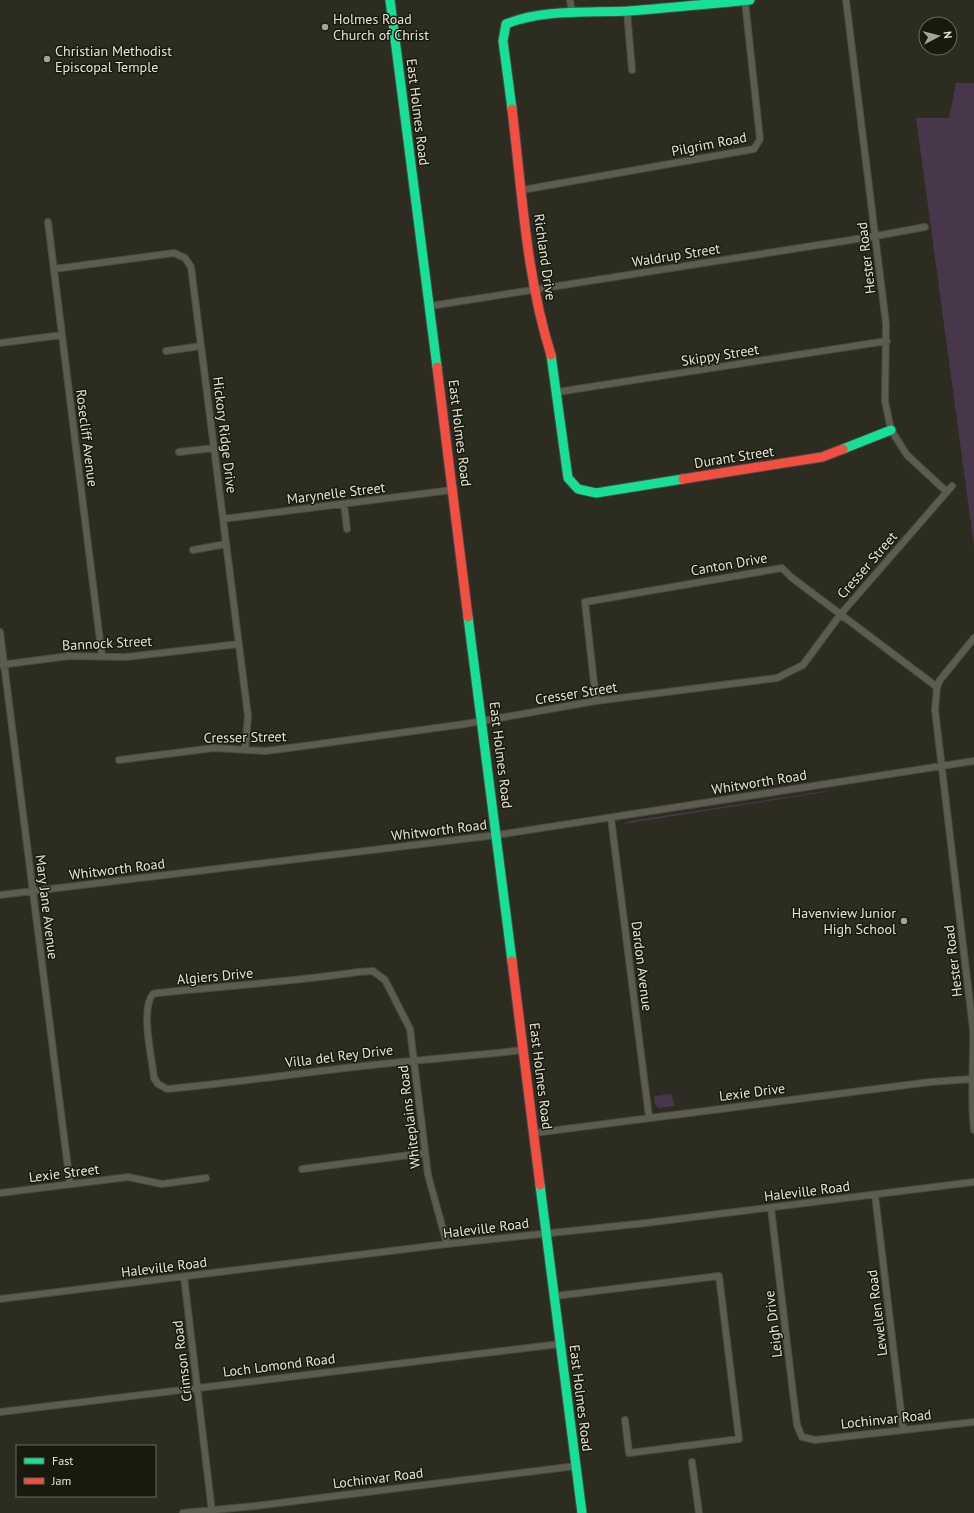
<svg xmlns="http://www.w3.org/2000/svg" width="974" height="1513" viewBox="0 0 974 1513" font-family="'PT Sans',sans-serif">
<rect width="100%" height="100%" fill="#2c2c20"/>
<path fill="#48364b" d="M 956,83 L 974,83 L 974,546 L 916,118 L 949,118 Z
M 825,791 L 825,792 L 623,824 L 630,821 Z
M 671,1094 L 675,1106 L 659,1108 L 655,1105 L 654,1096 Z"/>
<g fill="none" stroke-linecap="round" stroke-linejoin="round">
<g stroke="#4a4a3f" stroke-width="8">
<path id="street" d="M 570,0 L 572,12
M 846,0 L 886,324 L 885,401 L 891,430 L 907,455 L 947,492
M 627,11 L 632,70
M 522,190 L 754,149 L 760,139 L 745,1
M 48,222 L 102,657
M 54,269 L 174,253 L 185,258 L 191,267 L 248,716 L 245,750
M 430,306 L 876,236 L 925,227
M 0,343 L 62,335
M 166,351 L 201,346
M 557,392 L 887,341
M 179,452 L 214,448
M 344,504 L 347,529
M 223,519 L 452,490
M 193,550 L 226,544
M 0,632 L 70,1184
M 974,638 L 940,680 L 937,687 L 935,710 L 973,1029 C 974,1063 970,1096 974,1130
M 0,665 L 69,656 L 126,657 L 239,644
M 596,701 L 585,602 L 782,568 L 791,577 L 937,687
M 119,760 L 214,748 L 265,751 L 304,746 L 465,724 L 596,701 L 777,678 L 803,665 L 840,615 L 952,486
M 611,818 L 649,1117
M 0,895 L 497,835 L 974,761
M 534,1133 L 930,1082 L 972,1079
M 302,1169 L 425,1153
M 0,1193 L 128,1177 L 162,1184 L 206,1178
M 875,1195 L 903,1429
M 771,1208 L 792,1385 L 797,1425 L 802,1437 L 815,1440 L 974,1422
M 447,1244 L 428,1175 L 410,1029 L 385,980 L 373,971 L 358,972 C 291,982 224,986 157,993 L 153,994 C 140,1009 152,1058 154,1078 L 158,1084 L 167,1089 C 233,1083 298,1073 363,1066 C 417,1060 470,1056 524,1050
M 184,1277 L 212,1512
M 555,1296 L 719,1276 L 739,1439 L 629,1453 L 625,1420
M 0,1299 L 447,1244 L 646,1223 L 974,1182
M 0,1412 L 560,1344
M 692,1462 L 699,1513
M 183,1513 L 255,1506 L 576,1466"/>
</g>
<g stroke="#4a4a3f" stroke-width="11">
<path id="fast" d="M 390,0 L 437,367
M 512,109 L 503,41 L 506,24 C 543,9 588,13 628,11 C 668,8 709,4 750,0
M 551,355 L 568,478 L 578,489 L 596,493 L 683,479
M 843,449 L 891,430
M 468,617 L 512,961
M 540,1185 L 582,1513"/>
</g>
<g stroke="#4a4a3f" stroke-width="11">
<path id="jam" d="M 512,109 C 522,191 526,276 551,355
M 437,367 L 468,617
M 683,479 L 822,457 L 843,449
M 512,961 L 540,1185"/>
</g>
<use href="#street" stroke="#5c5c51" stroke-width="6"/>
<use href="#fast" stroke="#16e098" stroke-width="9"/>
<use href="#jam" stroke="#f24e42" stroke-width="9"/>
</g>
<g fill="#a4a496" stroke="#19190e" stroke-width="1.5">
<circle cx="325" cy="27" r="4"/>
<circle cx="47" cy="59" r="4"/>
<circle cx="904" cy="921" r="4"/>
</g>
<g text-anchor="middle" stroke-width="3" stroke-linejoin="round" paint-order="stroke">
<g font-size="14" fill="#e4e4d6" stroke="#19190e" text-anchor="start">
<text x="333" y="24">Holmes Road<tspan x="333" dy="16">Church of Christ</tspan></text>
<text x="55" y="56">Christian Methodist<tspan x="55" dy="16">Episcopal Temple</tspan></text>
<text x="896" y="918" text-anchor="end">Havenview Junior<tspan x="896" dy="16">High School</tspan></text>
</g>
<g font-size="14" fill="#e4e4d6" stroke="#19190e">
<text transform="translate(418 112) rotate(83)" y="5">East Holmes Road</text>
<text transform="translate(709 144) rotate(-11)" y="5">Pilgrim Road</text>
<text transform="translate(676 255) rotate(-9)" y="5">Waldrup Street</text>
<text transform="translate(545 257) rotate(82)" y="5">Richland Drive</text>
<text transform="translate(866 258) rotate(-97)" y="5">Hester Road</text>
<text transform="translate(720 355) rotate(-9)" y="5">Skippy Street</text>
<text transform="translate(460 433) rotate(83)" y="5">East Holmes Road</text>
<text transform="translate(225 435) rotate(83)" y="5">Hickory Ridge Drive</text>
<text transform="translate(87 438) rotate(83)" y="5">Rosecliff Avenue</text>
<text transform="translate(734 457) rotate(-9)" y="5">Durant Street</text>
<text transform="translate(336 493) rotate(-7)" y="5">Marynelle Street</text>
<text transform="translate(729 564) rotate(-10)" y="5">Canton Drive</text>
<text transform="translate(867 565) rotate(-49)" y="5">Cresser Street</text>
<text transform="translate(107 643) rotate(-3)" y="5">Bannock Street</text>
<text transform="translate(576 693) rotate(-9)" y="5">Cresser Street</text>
<text transform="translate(245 737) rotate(-1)" y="5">Cresser Street</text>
<text transform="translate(501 755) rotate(83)" y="5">East Holmes Road</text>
<text transform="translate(759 782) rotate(-9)" y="5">Whitworth Road</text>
<text transform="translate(439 830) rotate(-7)" y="5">Whitworth Road</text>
<text transform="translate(117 869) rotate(-7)" y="5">Whitworth Road</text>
<text transform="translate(47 907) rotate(83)" y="5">Mary Jane Avenue</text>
<text transform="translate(953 961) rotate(-97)" y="5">Hester Road</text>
<text transform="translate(642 966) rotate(83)" y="5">Dardon Avenue</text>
<text transform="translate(215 976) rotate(-5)" y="5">Algiers Drive</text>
<text transform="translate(339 1056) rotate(-7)" y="5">Villa del Rey Drive</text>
<text transform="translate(541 1076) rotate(83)" y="5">East Holmes Road</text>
<text transform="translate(752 1092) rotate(-7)" y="5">Lexie Drive</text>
<text transform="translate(409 1117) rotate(-97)" y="5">Whiteplains Road</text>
<text transform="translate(64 1173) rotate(-7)" y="5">Lexie Street</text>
<text transform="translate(807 1191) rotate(-7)" y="5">Haleville Road</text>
<text transform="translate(486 1228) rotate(-7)" y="5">Haleville Road</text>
<text transform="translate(164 1267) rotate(-7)" y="5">Haleville Road</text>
<text transform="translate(877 1313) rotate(-97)" y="5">Lewellen Road</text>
<text transform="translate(773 1324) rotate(-97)" y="5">Leigh Drive</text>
<text transform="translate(182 1361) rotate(-97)" y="5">Crimson Road</text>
<text transform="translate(279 1365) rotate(-7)" y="5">Loch Lomond Road</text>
<text transform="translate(581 1398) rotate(83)" y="5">East Holmes Road</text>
<text transform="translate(886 1419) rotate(-6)" y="5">Lochinvar Road</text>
<text transform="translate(378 1478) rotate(-7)" y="5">Lochinvar Road</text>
</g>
</g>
<rect x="16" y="1445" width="140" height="52" fill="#19190e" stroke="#6a6a5e"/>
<rect x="24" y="1458" width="20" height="6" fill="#16e098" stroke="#6a6a5e"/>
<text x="52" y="1465" font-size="12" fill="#e4e4d6">Fast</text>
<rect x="24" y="1478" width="20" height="6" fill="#f24e42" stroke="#6a6a5e"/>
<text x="52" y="1485" font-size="12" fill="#e4e4d6">Jam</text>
<g transform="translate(938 36) rotate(83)"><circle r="19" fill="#19190e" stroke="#6a6a5e"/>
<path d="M0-3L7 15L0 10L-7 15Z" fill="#a4a496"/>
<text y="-6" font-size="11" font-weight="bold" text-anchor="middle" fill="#e4e4d6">N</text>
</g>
</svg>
